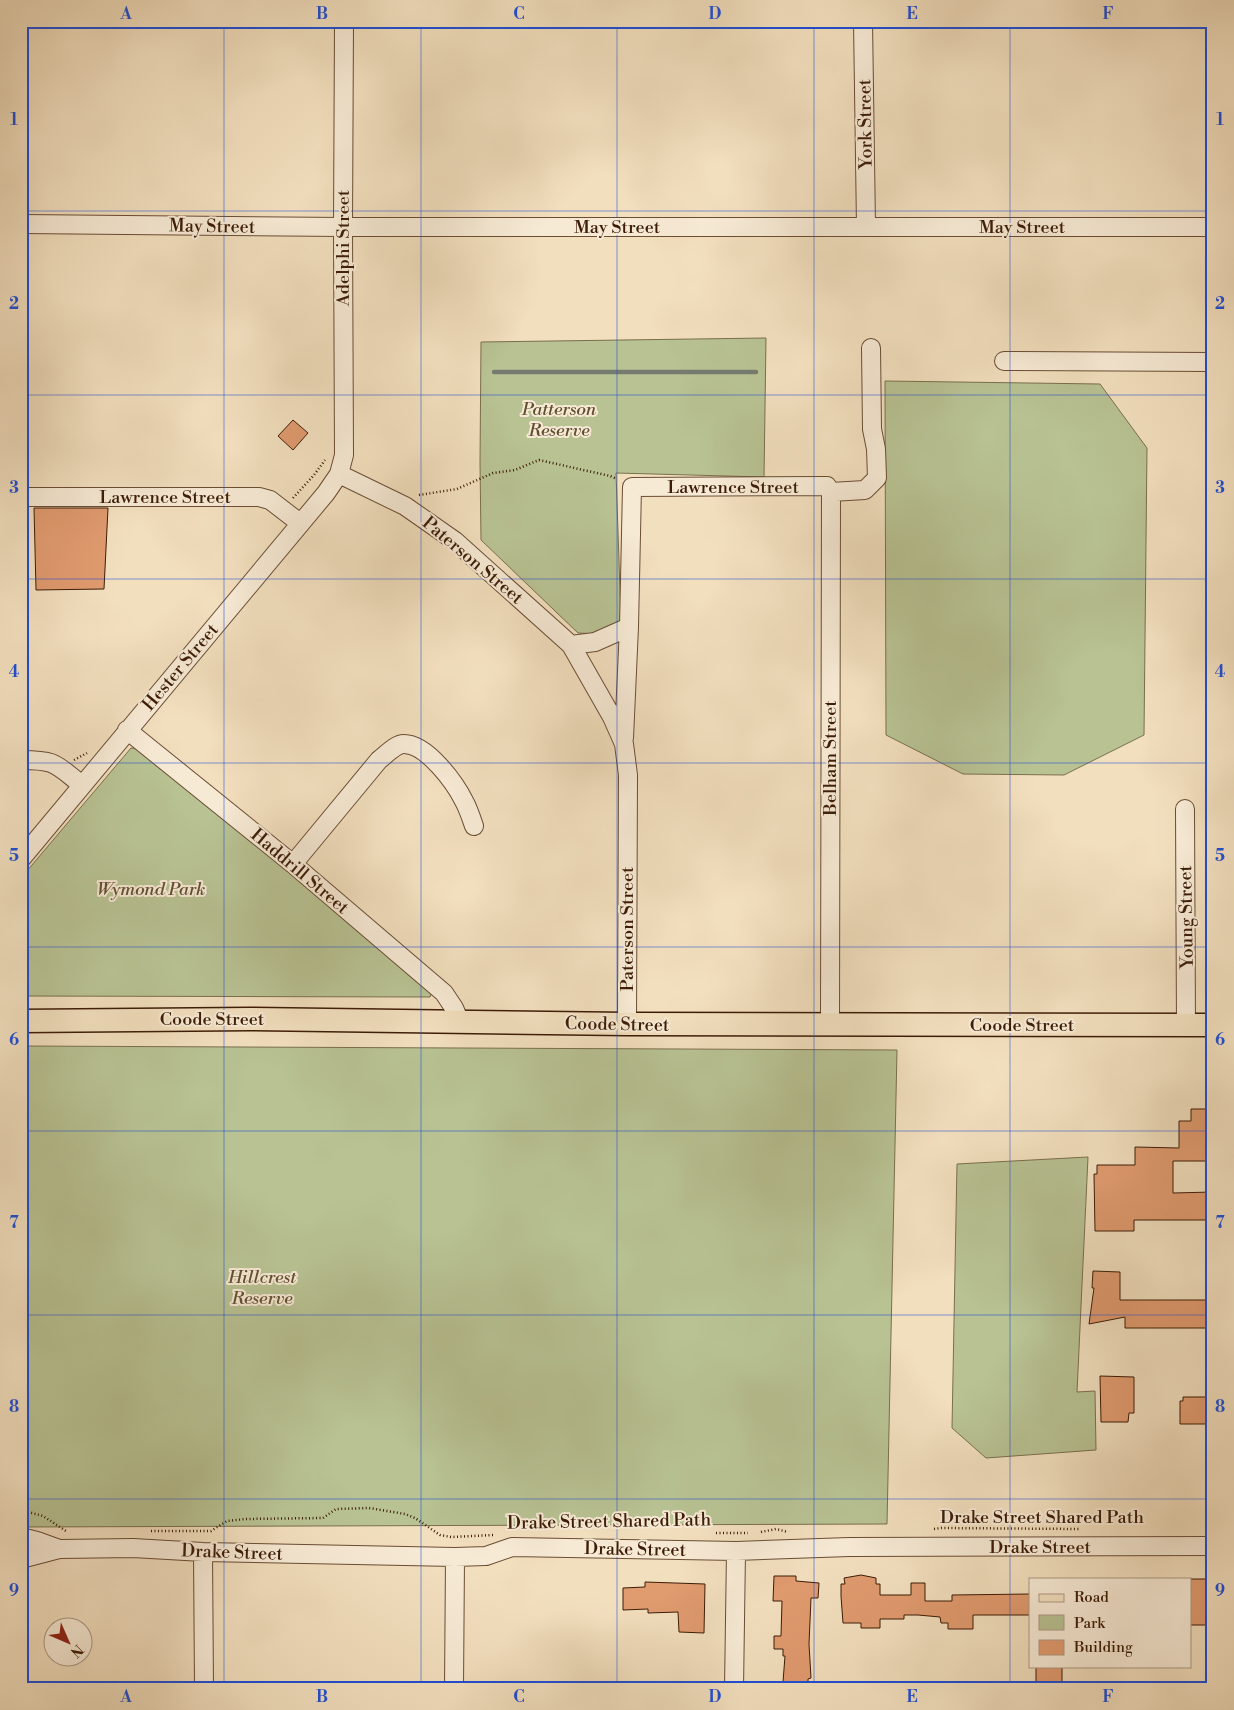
<svg xmlns="http://www.w3.org/2000/svg" width="1234" height="1710" viewBox="0 0 1234 1710" font-family="'Libre Bodoni',serif">
<rect width="100%" height="100%" fill="#f2dfbe"/>
<filter id="stains"><feTurbulence type="fractalNoise" baseFrequency=".004" numOctaves="4"/><feColorMatrix values="0 0 0 0 .2 0 0 0 0 .09 0 0 0 0 .02 0 0 0 .5 -.17"/></filter>
<radialGradient id="worn" r=".72"><stop offset=".6" stop-color="#630" stop-opacity="0"/><stop offset="1" stop-color="#630" stop-opacity=".3"/></radialGradient>
<path fill="#b8c293" stroke="#7a6f4d" d="M 766,338 L 764,477 L 616,473 L 621,620 L 600,634 L 578,633 L 481,540 L 480,462 L 481,342 Z
M 885,381 L 1100,384 L 1147,448 L 1144,735 L 1064,775 L 963,774 L 886,735 Z
M 131,748 L 150,751 L 434,984 L 430,997 L 21,996 L 21,878 Z
M 21,1046 L 897,1050 L 887,1524 L 21,1527 Z
M 1088,1157 L 1077,1392 L 1095,1391 L 1096,1450 L 986,1458 L 952,1428 L 957,1164 Z"/>
<g fill="none" stroke-linecap="round" stroke-linejoin="round">
<path stroke="#757c6f" stroke-width="4.5" d="M 494,372 L 756,372"/>
</g>
<path fill="#e09b6f" stroke="#3c1c07" d="M 293,420 L 308,433 L 293,450 L 278,436 Z
M 34,508 L 108,508 L 104,589 L 36,590 Z
M 1191,1109 L 1213,1109 L 1213,1161 L 1173,1161 L 1173,1193 L 1213,1192 L 1213,1220 L 1134,1220 L 1134,1231 L 1095,1231 L 1094,1174 L 1097,1174 L 1097,1165 L 1135,1165 L 1135,1147 L 1179,1148 L 1179,1121 L 1191,1121 Z
M 1093,1271 L 1120,1272 L 1120,1300 L 1213,1300 L 1213,1328 L 1125,1328 L 1125,1317 L 1089,1324 L 1094,1288 L 1092,1288 Z
M 1100,1376 L 1134,1377 L 1134,1413 L 1129,1413 L 1128,1422 L 1101,1422 Z
M 1183,1397 L 1213,1397 L 1213,1424 L 1180,1424 L 1180,1401 L 1183,1401 Z
M 861,1575 L 876,1578 L 876,1584 L 880,1584 L 880,1595 L 911,1595 L 911,1583 L 925,1583 L 925,1601 L 952,1601 L 952,1595 L 1030,1594 L 1030,1615 L 973,1615 L 973,1629 L 948,1629 L 948,1623 L 941,1623 L 940,1617 L 918,1615 L 904,1615 L 904,1619 L 880,1619 L 880,1628 L 861,1628 L 861,1623 L 843,1623 L 841,1596 L 841,1584 L 845,1584 L 844,1578 Z
M 774,1576 L 796,1576 L 796,1581 L 819,1583 L 818,1598 L 811,1598 L 809,1644 L 811,1678 L 808,1679 L 808,1689 L 785,1689 L 786,1683 L 783,1682 L 785,1656 L 783,1656 L 783,1649 L 774,1649 L 774,1636 L 781,1636 L 782,1601 L 773,1601 Z
M 1190,1579 L 1208,1579 L 1208,1597 L 1213,1597 L 1213,1625 L 1190,1625 Z
M 645,1582 L 705,1584 L 704,1633 L 679,1632 L 678,1612 L 648,1613 L 648,1609 L 623,1610 L 623,1588 L 645,1587 Z
M 1036,1666 L 1062,1666 L 1062,1684 L 1036,1684 Z"/>
<g fill="none" stroke-linecap="round" stroke-linejoin="round">
<g stroke="#6a4d35" stroke-width="20">
<path id="minor" d="M 863,21 L 866,227
M 21,224 L 343,227 L 1213,227
M 1004,361 L 1213,362
M 339,474 L 405,506 L 455,541 L 571,645 L 612,717 L 624,744 L 628,775 L 627,1024
M 831,492 L 865,490 L 877,478 L 876,449 L 872,429 L 871,348
M 21,497 L 259,497 L 270,500 L 300,523
M 571,645 L 595,642 L 629,627
M 127,730 L 293,864 L 444,993 L 454,1008 L 460,1022
M 624,738 L 629,627 L 632,487 L 827,486 L 831,492
M 21,760 C 57,760 55,764 82,785
M 1185,809 L 1186,1025
M 21,859 L 326,493 L 339,474 L 344,455 L 343,227 L 344,21
M 293,864 L 379,760 C 386,755 395,744 404,744 C 427,744 455,783 464,801 C 468,808 471,817 474,826
M 830,1025 L 831,492
M 21,1537 L 37,1541 L 59,1549
M 203,1552 L 204,1689
M 21,1559 L 59,1549 L 133,1548 L 203,1552 L 455,1557 L 486,1556 L 512,1547 L 736,1551 L 849,1547 L 1213,1546
M 454,1689 L 455,1557
M 734,1689 L 736,1551"/>
</g>
<g stroke="#3c1c07" stroke-width="25">
<path id="major" d="M 21,1021 L 250,1019 L 627,1024 L 1213,1025"/>
</g>
<path stroke="#3c1c07" stroke-width="2.5" stroke-dasharray="1 2.5" stroke-linecap="butt" d="M 419,495 L 457,489 L 493,473 L 515,470 L 539,460 L 610,476 L 617,479
M 293,498 L 314,475 L 325,460
M 74,760 L 87,753
M 21,1510 L 43,1516 L 66,1531
M 934,1529 L 941,1528 L 1079,1529
M 151,1531 L 211,1531 L 227,1521 L 246,1519 L 323,1518 L 336,1509 L 369,1508 L 405,1514 L 415,1518 L 440,1535 L 451,1537 L 493,1535
M 761,1532 L 776,1529 L 788,1532
M 716,1533 L 748,1533"/>
<use href="#minor" stroke="#f7ead5" stroke-width="18"/>
<use href="#major" stroke="#f2dfbe" stroke-width="22"/>
</g>
<path fill="none" stroke="#1d4ed8" stroke-width="1" stroke-opacity="0.55" d="M 224,21 L 224,1689M 421,21 L 421,1689M 617,21 L 617,1689M 814,21 L 814,1689M 1010,21 L 1010,1689M 21,211 L 1213,211M 21,395 L 1213,395M 21,579 L 1213,579M 21,763 L 1213,763M 21,947 L 1213,947M 21,1131 L 1213,1131M 21,1315 L 1213,1315M 21,1499 L 1213,1499"/>
<g text-anchor="middle" stroke-width="4" stroke-linejoin="round" paint-order="stroke">
<g font-size="18" fill="#3c1c07" stroke="#f7ead5">
<text transform="translate(865 124) rotate(-91)" y="6">York Street</text>
<text transform="translate(212 226) rotate(1)" y="6">May Street</text>
<text x="617" y="233">May Street</text>
<text x="1022" y="233">May Street</text>
<text transform="translate(343 248) rotate(-90)" y="6">Adelphi Street</text>
<text x="733" y="493">Lawrence Street</text>
<text x="165" y="503">Lawrence Street</text>
<text transform="translate(473 560) rotate(40)" y="6">Paterson Street</text>
<text transform="translate(180 667) rotate(-50)" y="6">Hester Street</text>
<text transform="translate(830 758) rotate(-90)" y="6">Belham Street</text>
<text transform="translate(300 871) rotate(40)" y="6">Haddrill Street</text>
<text transform="translate(1186 917) rotate(-91)" y="6">Young Street</text>
<text transform="translate(627 929) rotate(-90)" y="6">Paterson Street</text>
<text x="212" y="1025">Coode Street</text>
<text transform="translate(617 1024) rotate(1)" y="6">Coode Street</text>
<text x="1022" y="1031">Coode Street</text>
<text x="1042" y="1523">Drake Street Shared Path</text>
<text transform="translate(609 1521) rotate(-1)" y="6">Drake Street Shared Path</text>
<text x="1040" y="1553">Drake Street</text>
<text transform="translate(635 1549) rotate(1)" y="6">Drake Street</text>
<text transform="translate(232 1552) rotate(2)" y="6">Drake Street</text>
</g>
<g font-size="18" font-style="italic" fill="#614e31" stroke="#f7ead5">
<text x="559" y="415">Patterson<tspan x="559" dy="21">Reserve</tspan></text>
<text x="151" y="895">Wymond Park</text>
<text x="262" y="1283">Hillcrest<tspan x="262" dy="21">Reserve</tspan></text>
</g>
</g>
<rect width="1234" height="1710" fill="none" stroke="#f2dfbe" stroke-width="55"/>
<rect x="1029" y="1578" width="162" height="90" fill="#f7ead5" stroke="#ac9883"/>
<rect x="1039" y="1594" width="25" height="8" fill="#f2dfbe" stroke="#ac9883"/>
<text x="1074" y="1602" font-size="15" fill="#3c1c07">Road</text>
<rect x="1039" y="1615" width="25" height="15" fill="#b8c293" stroke="#ac9883"/>
<text x="1074" y="1628" font-size="15" fill="#3c1c07">Park</text>
<rect x="1039" y="1640" width="25" height="15" fill="#e09b6f" stroke="#ac9883"/>
<text x="1074" y="1652" font-size="15" fill="#3c1c07">Building</text>
<g transform="translate(68 1642) rotate(135)"><circle r="24" fill="#f7ead5" stroke="#ac9883"/>
<path d="M0-4L9 19L0 12L-9 19Z" fill="#8f2418"/>
<text y="-8" font-size="14" font-weight="bold" text-anchor="middle" fill="#3c1c07">N</text>
</g>
<rect x="28" y="28" width="1178" height="1654" fill="none" stroke="#1d4ed8" stroke-width="2"/>
<g font-size="16" text-anchor="middle" font-weight="bold" fill="#1d4ed8">
<text x="126" y="19">A</text>
<text x="322" y="19">B</text>
<text x="519" y="19">C</text>
<text x="715" y="19">D</text>
<text x="912" y="19">E</text>
<text x="1108" y="19">F</text>
<text x="14" y="125">1</text>
<text x="1220" y="125">1</text>
<text x="14" y="309">2</text>
<text x="1220" y="309">2</text>
<text x="14" y="493">3</text>
<text x="1220" y="493">3</text>
<text x="14" y="677">4</text>
<text x="1220" y="677">4</text>
<text x="14" y="861">5</text>
<text x="1220" y="861">5</text>
<text x="14" y="1045">6</text>
<text x="1220" y="1045">6</text>
<text x="14" y="1228">7</text>
<text x="1220" y="1228">7</text>
<text x="14" y="1412">8</text>
<text x="1220" y="1412">8</text>
<text x="14" y="1596">9</text>
<text x="1220" y="1596">9</text>
<text x="126" y="1702">A</text>
<text x="322" y="1702">B</text>
<text x="519" y="1702">C</text>
<text x="715" y="1702">D</text>
<text x="912" y="1702">E</text>
<text x="1108" y="1702">F</text>
</g>
<rect width="100%" height="100%" filter="url(#stains)"/>
<rect width="100%" height="100%" fill="url(#worn)"/>
</svg>
